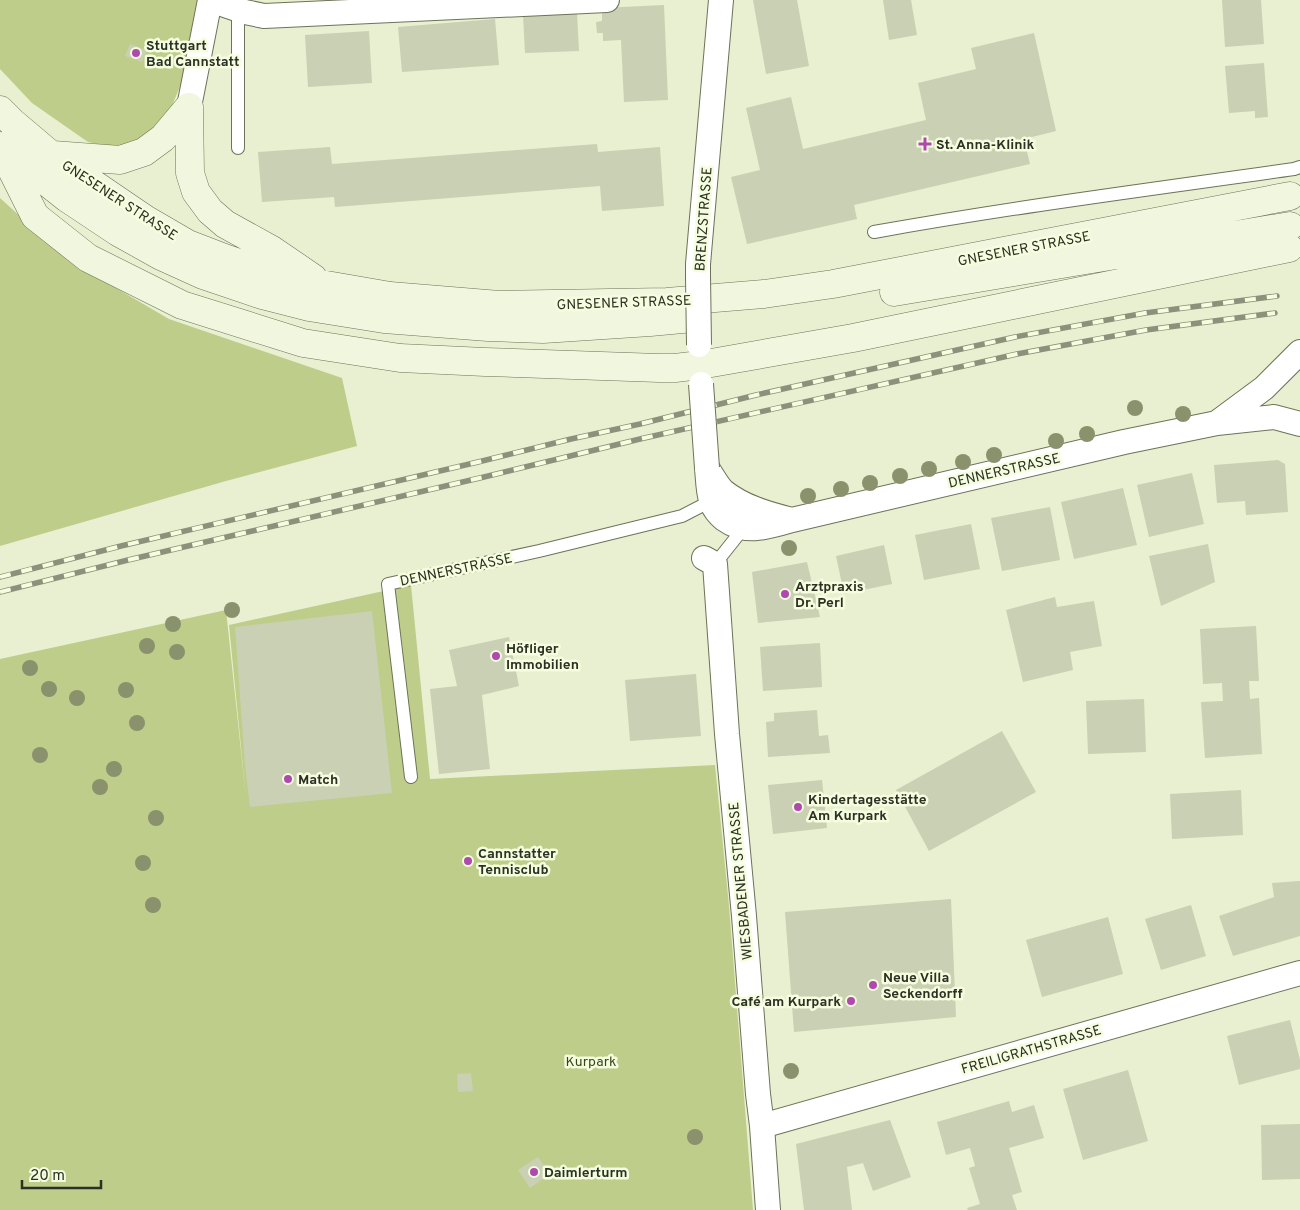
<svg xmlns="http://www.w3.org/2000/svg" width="1300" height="1210" viewBox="0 0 1300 1210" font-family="Overpass,sans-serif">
<rect width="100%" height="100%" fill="#e8f0d1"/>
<path fill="#becd89" d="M 0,0 L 197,0 L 181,84 L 166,120 L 145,141 L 119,149 L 88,142 L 32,103 L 0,69 Z
M 0,198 L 68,260 L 169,319 L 342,378 L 357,446 L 226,481 L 0,546 Z
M 411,585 L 430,779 L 715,765 L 729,906 L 753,1210 L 0,1210 L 0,659 L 226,610 L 246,798 L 229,625 Z"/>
<path fill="#c9d0b3" d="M 753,0 L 797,0 L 809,66 L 766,74 Z
M 883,0 L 911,0 L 917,35 L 889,40 Z
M 1222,0 L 1261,0 L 1264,44 L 1225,47 Z
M 664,5 L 668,100 L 624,102 L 621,40 L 603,41 L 603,33 L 597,33 L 596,22 L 602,21 L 602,8 Z
M 577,12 L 579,51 L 525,53 L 523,15 Z
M 495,19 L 499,65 L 402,72 L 398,27 Z
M 369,31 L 372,83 L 308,87 L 305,35 Z
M 1034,33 L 1056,131 L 1024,139 L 1030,164 L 854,205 L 857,219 L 747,244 L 731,177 L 760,170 L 746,108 L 791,97 L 803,149 L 926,120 L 918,83 L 976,69 L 971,48 Z
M 130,44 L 147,50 L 142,62 L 125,56 Z
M 1264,63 L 1268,117 L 1255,118 L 1255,111 L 1229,113 L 1225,66 Z
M 597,144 L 598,152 L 660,147 L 664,206 L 602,211 L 600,186 L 335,207 L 334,197 L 262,202 L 258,152 L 330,147 L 332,164 Z
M 1278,460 L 1285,464 L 1288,512 L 1246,515 L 1245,501 L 1217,503 L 1214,465 Z
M 1192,473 L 1204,524 L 1149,537 L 1137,485 Z
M 1123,488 L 1137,545 L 1074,559 L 1061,502 Z
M 1050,507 L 1060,560 L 1002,571 L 991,518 Z
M 971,524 L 980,569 L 924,580 L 915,535 Z
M 1208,544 L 1215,582 L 1161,606 L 1149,556 Z
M 884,545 L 892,584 L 844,594 L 836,556 Z
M 807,562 L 820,617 L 758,623 L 752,572 Z
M 1055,597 L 1057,607 L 1094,601 L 1102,646 L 1070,652 L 1073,670 L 1023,682 L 1006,610 Z
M 372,611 L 392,793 L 250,807 L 245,766 L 235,627 Z
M 1256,626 L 1259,681 L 1249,681 L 1250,699 L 1259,698 L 1262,754 L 1205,758 L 1201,702 L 1223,701 L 1222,683 L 1203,684 L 1200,629 Z
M 509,637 L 519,686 L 482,695 L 490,769 L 439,774 L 430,689 L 457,686 L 449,650 Z
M 820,643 L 822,687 L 763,691 L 760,647 Z
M 696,674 L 701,736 L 630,741 L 625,680 Z
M 1144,699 L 1146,752 L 1088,754 L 1086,701 Z
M 817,710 L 819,736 L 828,735 L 830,753 L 768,757 L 766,722 L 774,721 L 774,713 Z
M 1002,731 L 1036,792 L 929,851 L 896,790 Z
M 822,780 L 827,828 L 773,834 L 768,785 Z
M 1241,790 L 1243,835 L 1172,839 L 1170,794 Z
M 1300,881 L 1300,936 L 1233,956 L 1219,916 L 1274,897 L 1272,883 Z
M 951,899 L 956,1017 L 794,1032 L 785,912 Z
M 1191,905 L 1206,956 L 1161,970 L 1145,919 Z
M 1108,917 L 1123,974 L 1042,997 L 1026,940 Z
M 1290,1020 L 1300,1060 L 1300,1069 L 1239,1085 L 1227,1036 Z
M 1128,1070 L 1148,1141 L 1083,1160 L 1063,1089 Z
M 471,1073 L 473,1091 L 458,1092 L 457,1074 Z
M 1009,1101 L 1012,1112 L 1034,1105 L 1044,1138 L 1009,1148 L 1022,1192 L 1012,1195 L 1017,1210 L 968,1210 L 967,1208 L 980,1204 L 969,1168 L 975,1166 L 970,1148 L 946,1155 L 937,1122 Z
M 890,1120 L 911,1177 L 873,1191 L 863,1163 L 847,1167 L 852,1210 L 804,1210 L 796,1144 Z
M 1300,1124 L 1300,1179 L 1262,1180 L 1261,1125 Z
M 538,1157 L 550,1174 L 530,1188 L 518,1170 Z"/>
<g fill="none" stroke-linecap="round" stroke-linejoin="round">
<g stroke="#6c7358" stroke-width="14">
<path id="service" d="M 238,9 L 238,148
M 874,232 C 1013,207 1153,189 1294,169 L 1300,167
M 715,564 L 746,525
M 411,777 L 388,584 L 539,551 L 682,516 L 711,501 L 715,497"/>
</g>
<g stroke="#6c7358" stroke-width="26">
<path id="minor" d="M 210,0 L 245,12 L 264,16 L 607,0
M 189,107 L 210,0
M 698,276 L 698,264 L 702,218 L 721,0
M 1218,422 L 1264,388 L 1300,352
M 707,468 C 708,478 708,490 711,500 C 713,508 718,514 724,519 C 746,535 768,527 792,520 L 1124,442 L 1217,423 L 1274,417 L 1300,424
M 707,468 C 712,475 717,485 723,491 C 743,507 768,514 792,520
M 704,558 L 715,564 L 727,734 L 744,916 L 758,1094 L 762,1126 L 768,1210
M 762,1126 L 1300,973"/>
</g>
<g stroke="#6c7358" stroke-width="29">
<path id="secondary" d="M 189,107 L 190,173 L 196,192 L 210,211 L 225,224 L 272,250 L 313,278
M 0,110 L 12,122 L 51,155 L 145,219 L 188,244 L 227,259 L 280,277 L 390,296 L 499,305 L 667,302 L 764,294 L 833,284 L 1290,196
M 0,146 L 35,216 L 88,258 L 182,305 L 303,343 L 400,358 L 485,362 L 659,368 L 675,368 L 700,365 L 853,338 L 1289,248
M 5,149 L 67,198 L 118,232 L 161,256 L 203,275 L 262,295 L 309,307 L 384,319 L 488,327 L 543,329 L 650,322 L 693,318
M 53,155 L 120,160 L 144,152 L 163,138 L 189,107
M 894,292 L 1290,226"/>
</g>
<use href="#service" stroke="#fff" stroke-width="12"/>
<use href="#minor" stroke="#fff" stroke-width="24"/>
<use href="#secondary" stroke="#f1f6de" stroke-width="28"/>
<g stroke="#8b917b" stroke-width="5.5">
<path id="rail" d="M 0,577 L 121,546 L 478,462 L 571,439 L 640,424 L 756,395 L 1015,337 L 1145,313 L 1277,296
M 0,592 L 128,560 L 484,477 L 640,439 L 1017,354 L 1146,330 L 1275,313"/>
</g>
<use href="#rail" stroke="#f5fddf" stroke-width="4" stroke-dasharray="11" stroke-linecap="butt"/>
<g stroke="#6c7358" stroke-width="26" stroke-linecap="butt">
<path id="minor-bridge" d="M 698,276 L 699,345
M 701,384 L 707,468"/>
</g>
<use href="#minor-bridge" stroke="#fff" stroke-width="24"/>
</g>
<g fill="#89916d">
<circle cx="1135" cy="408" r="8"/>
<circle cx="1183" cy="414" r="8"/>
<circle cx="1087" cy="434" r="8"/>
<circle cx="1056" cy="441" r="8"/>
<circle cx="994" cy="455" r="8"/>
<circle cx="963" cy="462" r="8"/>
<circle cx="929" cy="469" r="8"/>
<circle cx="900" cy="476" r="8"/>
<circle cx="870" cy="483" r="8"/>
<circle cx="841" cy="489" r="8"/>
<circle cx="808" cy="496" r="8"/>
<circle cx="789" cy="548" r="8"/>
<circle cx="232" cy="610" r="8"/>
<circle cx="173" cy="624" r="8"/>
<circle cx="147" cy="646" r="8"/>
<circle cx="177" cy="652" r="8"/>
<circle cx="30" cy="668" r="8"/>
<circle cx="49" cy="689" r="8"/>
<circle cx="126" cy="690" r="8"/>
<circle cx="77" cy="698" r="8"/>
<circle cx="137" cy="723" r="8"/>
<circle cx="40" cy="755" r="8"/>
<circle cx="114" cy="769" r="8"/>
<circle cx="100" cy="787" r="8"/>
<circle cx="156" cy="818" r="8"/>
<circle cx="143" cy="863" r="8"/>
<circle cx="153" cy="905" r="8"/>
<circle cx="791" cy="1071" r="8"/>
<circle cx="695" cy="1137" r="8"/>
</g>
<g fill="#b049ad" stroke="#f5fddf" stroke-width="2">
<circle cx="136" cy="53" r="5"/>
<path d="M922.5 136.5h5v5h5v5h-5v5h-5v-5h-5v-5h5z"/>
<circle cx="785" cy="594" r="5"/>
<circle cx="496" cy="656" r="5"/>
<circle cx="288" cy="779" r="5"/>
<circle cx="798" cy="807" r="5"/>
<circle cx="468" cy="861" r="5"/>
<circle cx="873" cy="985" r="5"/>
<circle cx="851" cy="1001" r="5"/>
<circle cx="534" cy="1172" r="5"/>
</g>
<g text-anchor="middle" stroke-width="5" stroke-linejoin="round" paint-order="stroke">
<g font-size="14" font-weight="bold" fill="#2d3024" stroke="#f5fddf" text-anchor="start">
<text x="146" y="50">Stuttgart<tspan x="146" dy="16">Bad Cannstatt</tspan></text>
<text x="936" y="149">St. Anna-Klinik</text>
<text x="795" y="591">Arztpraxis<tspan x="795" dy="16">Dr. Perl</tspan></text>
<text x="506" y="653">Höfliger<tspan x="506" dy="16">Immobilien</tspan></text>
<text x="298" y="784">Match</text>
<text x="808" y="804">Kindertagesstätte<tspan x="808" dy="16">Am Kurpark</tspan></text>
<text x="478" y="858">Cannstatter<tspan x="478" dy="16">Tennisclub</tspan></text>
<text x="883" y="982">Neue Villa<tspan x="883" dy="16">Seckendorff</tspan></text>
<text x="841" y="1006" text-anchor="end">Café am Kurpark</text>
<text x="544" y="1177">Daimlerturm</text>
</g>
<g font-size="14" fill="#2d3024" stroke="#f5fddf">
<text transform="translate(120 200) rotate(33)" y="5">GNESENER STRASSE</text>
<text transform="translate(703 219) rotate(-86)" y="5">BRENZSTRASSE</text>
<text transform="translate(1024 248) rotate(-11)" y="5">GNESENER STRASSE</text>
<text transform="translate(624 302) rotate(-2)" y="5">GNESENER STRASSE</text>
<text transform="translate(1004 470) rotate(-13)" y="5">DENNERSTRASSE</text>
<text transform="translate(456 569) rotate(-12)" y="5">DENNERSTRASSE</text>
<text transform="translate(740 881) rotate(-95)" y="5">WIESBADENER STRASSE</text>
<text transform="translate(1031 1049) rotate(-16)" y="5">FREILIGRATHSTRASSE</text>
</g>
<g font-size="14" fill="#3c441b" stroke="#f5fddf">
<text x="591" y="1066">Kurpark</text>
</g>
</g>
<path d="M22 1180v8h79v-8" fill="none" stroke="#2d3024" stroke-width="2.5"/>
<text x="30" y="1180" font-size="15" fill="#2d3024" stroke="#f5fddf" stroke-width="4" paint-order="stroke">20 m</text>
</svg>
